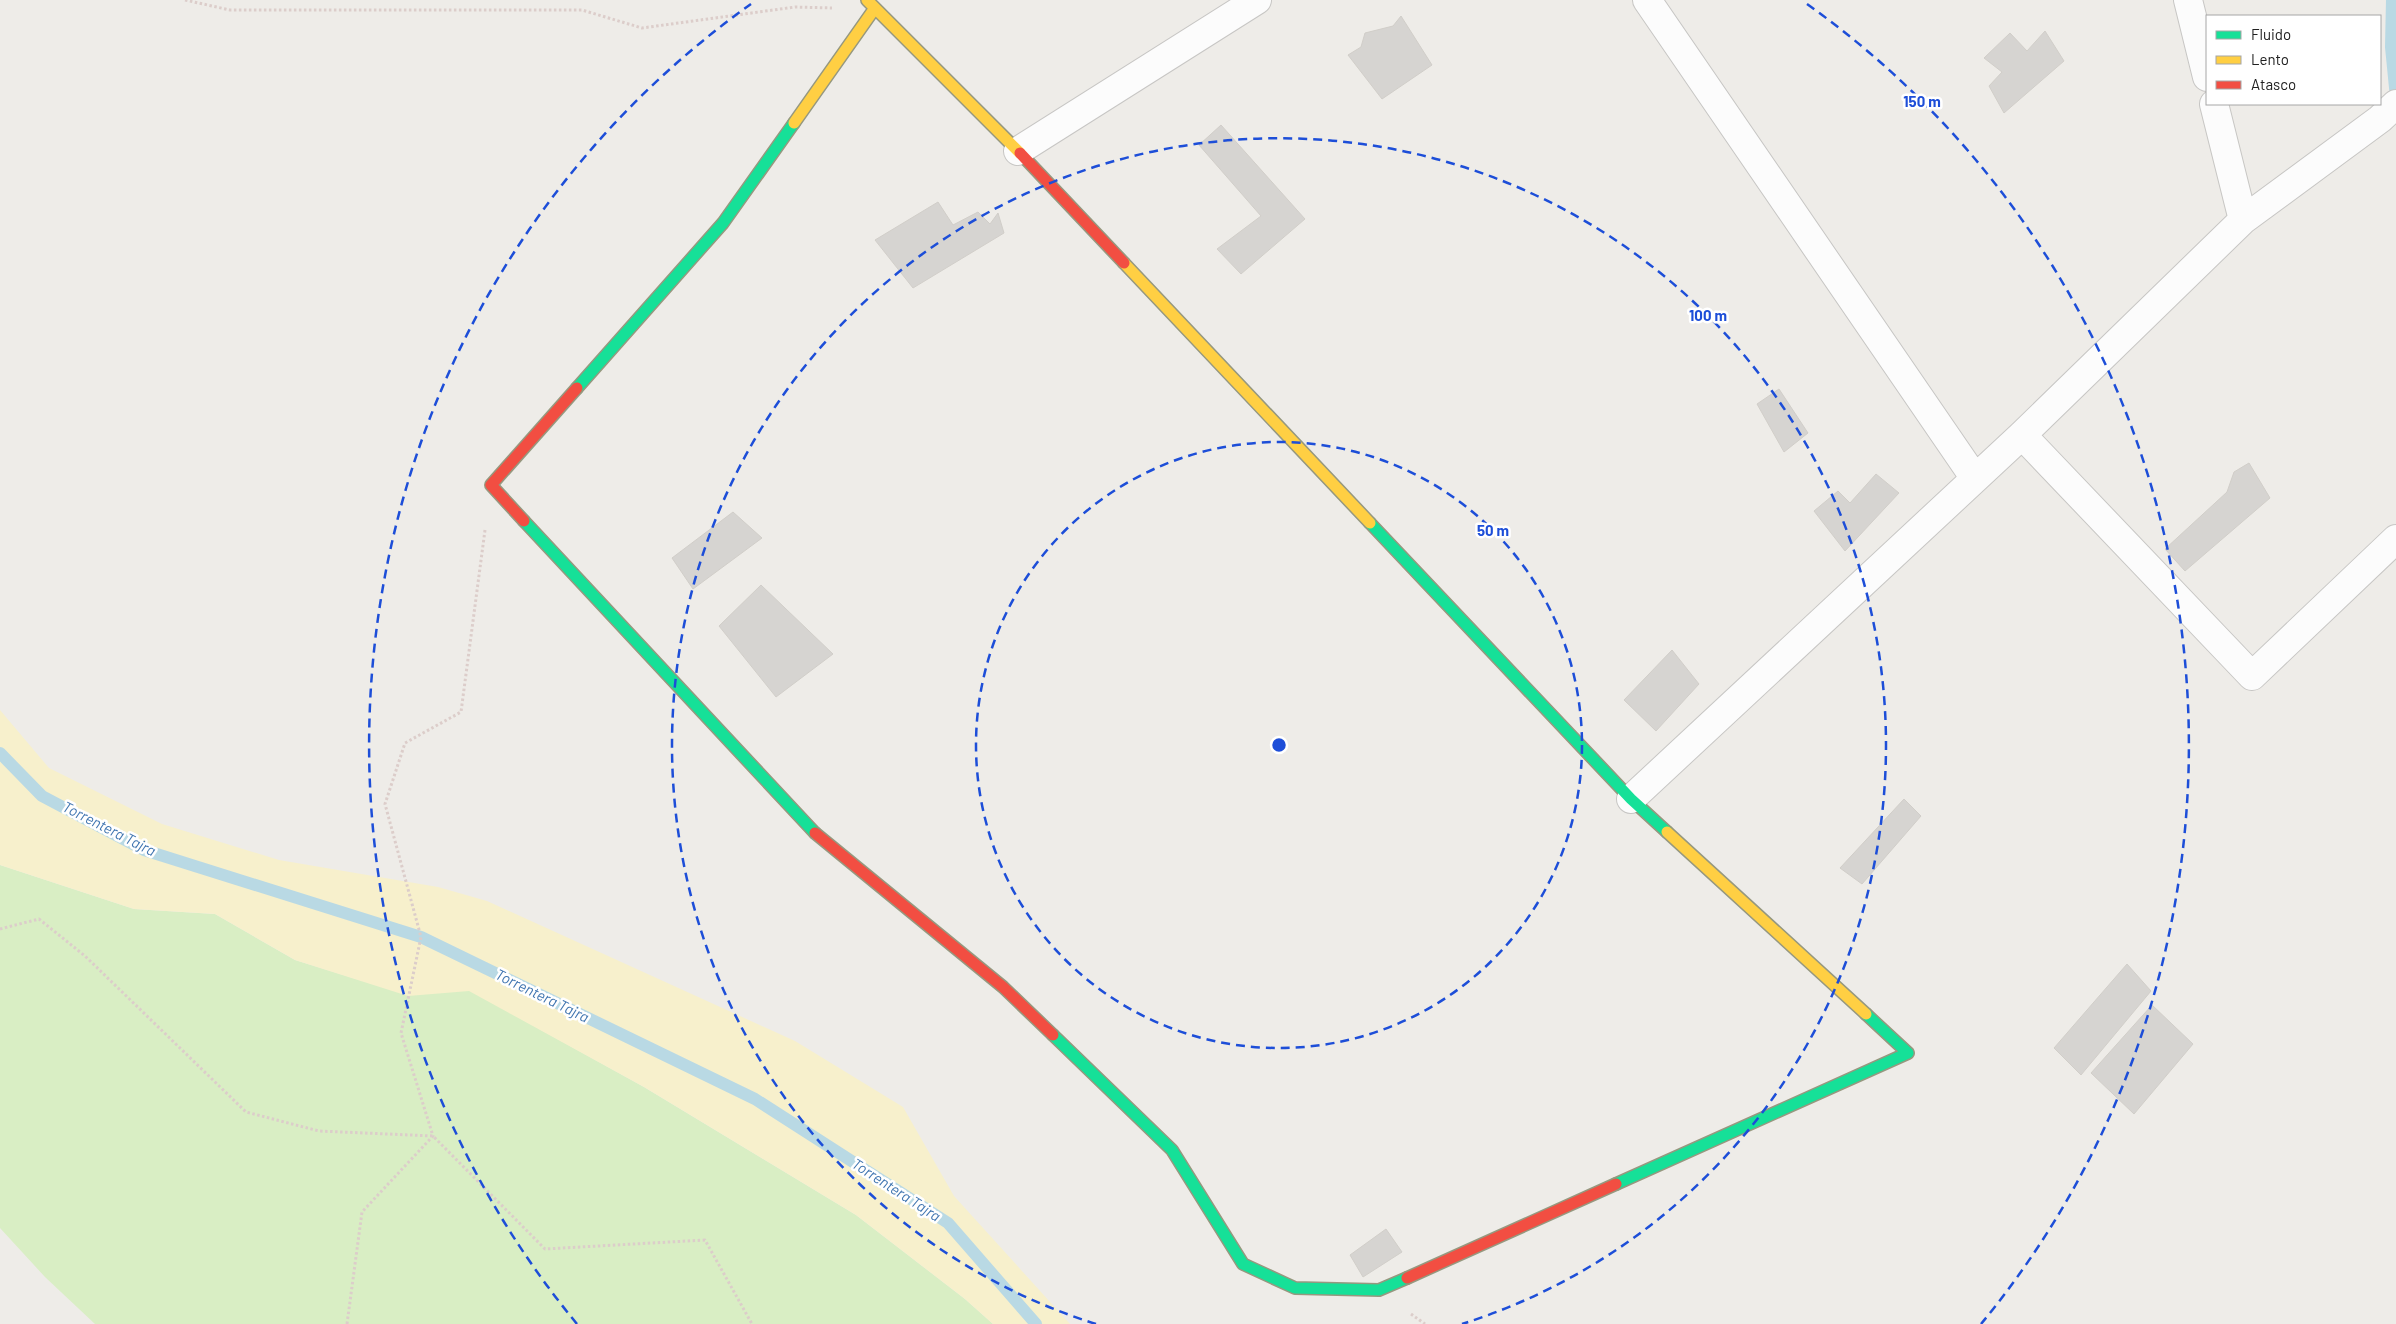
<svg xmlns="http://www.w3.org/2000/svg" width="2396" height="1324" viewBox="0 0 2396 1324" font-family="Barlow,sans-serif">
<rect width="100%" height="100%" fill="#eeece8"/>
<path fill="#d9eec4" d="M 0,865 L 134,909 L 215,914 L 295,960 L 408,995 L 469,990 L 644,1087 L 856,1215 L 965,1299 L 993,1324 L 95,1324 L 45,1277 L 0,1228 Z"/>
<path fill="#f7f0cc" d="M 0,710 L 49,768 L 162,824 L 279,860 L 438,887 L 487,901 L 795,1041 L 903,1107 L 954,1196 L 1070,1324 L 993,1324 L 965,1299 L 856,1215 L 644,1087 L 469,991 L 408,996 L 295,960 L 215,914 L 134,909 L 0,865 Z"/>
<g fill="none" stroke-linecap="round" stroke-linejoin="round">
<path stroke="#b9d9e4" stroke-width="12" d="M 2392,0 L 2391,47 L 2396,98
M 0,753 L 42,796 L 144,850 L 421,937 L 755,1099 L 948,1223 L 1036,1324"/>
</g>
<path fill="#d6d4d1" stroke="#d1cec9" d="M 1401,16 L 1432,65 L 1382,99 L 1348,55 L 1361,47 L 1365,33 L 1393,26 Z
M 2045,31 L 2064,61 L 2004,113 L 1989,86 L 2002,72 L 1984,58 L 2010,33 L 2027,51 Z
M 1221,125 L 1305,219 L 1241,274 L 1217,249 L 1261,216 L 1199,145 Z
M 938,202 L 953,225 L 978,212 L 990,224 L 998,213 L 1004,233 L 913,288 L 875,240 Z
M 1779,389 L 1808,433 L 1784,452 L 1757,404 Z
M 2249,463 L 2270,498 L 2185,571 L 2165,549 L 2227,492 L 2234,472 Z
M 1876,474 L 1899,493 L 1845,551 L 1814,511 L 1838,491 L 1850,503 Z
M 733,512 L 762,538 L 693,589 L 672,558 Z
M 761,585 L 833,654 L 776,697 L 719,626 Z
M 1672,650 L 1699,684 L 1656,731 L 1624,700 Z
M 1904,799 L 1921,816 L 1862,884 L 1840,868 Z
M 2127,964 L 2151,991 L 2081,1075 L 2054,1048 Z
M 2152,1005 L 2193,1044 L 2134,1114 L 2091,1073 Z
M 1386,1229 L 1402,1252 L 1363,1277 L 1350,1255 Z"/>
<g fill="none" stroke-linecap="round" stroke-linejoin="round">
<g stroke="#c7c6c4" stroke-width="30">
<path id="street" d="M 1647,0 L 1974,477
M 2188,0 L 2207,77
M 2214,104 L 2243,220
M 1018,151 L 1257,0
M 2022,435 L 2252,676 L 2396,539
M 1631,799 L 2022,435 L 2243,220 L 2380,119 L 2396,104"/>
</g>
<g stroke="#96987f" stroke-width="14">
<path id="fast" d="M 577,388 L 723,223 L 794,123
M 524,521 L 815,833
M 1370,523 L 1631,799 L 1667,832
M 1053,1035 L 1172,1150 L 1243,1264 L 1295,1288 L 1379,1290 L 1407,1278
M 1616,1184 L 1908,1053 L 1866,1014"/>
</g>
<g stroke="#96987f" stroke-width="14">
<path id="slow" d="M 867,0 L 1020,153
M 794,123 L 875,8
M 1124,263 L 1370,523
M 1667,832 L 1866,1014"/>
</g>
<g stroke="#96987f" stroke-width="14">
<path id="jam" d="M 1020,153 L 1124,263
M 524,521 L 491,485 L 577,388
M 815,833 L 1003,987 L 1053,1035
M 1407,1278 L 1616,1184"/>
</g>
<path stroke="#dccdca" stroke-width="3" stroke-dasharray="2.5 2.5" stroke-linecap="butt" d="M 185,0 L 230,10 L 582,10 L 642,28 L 795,7 L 832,8
M 0,929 L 39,919 L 85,956 L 246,1112 L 319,1131 L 433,1136 L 545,1249 L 705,1240 L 752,1324
M 1411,1314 L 1425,1324
M 347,1324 L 362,1212 L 433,1136 L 401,1033 L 421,937 L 385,804 L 405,743 L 461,712 L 485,530"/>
<use href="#street" stroke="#fcfcfc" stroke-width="28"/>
<use href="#fast" stroke="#16e098" stroke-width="11"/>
<use href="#slow" stroke="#ffcf43" stroke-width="11"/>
<use href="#jam" stroke="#f24e42" stroke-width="11"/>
</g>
<g fill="none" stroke="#1d4ed8" stroke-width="2.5" stroke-dasharray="9 6">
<circle cx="1279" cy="745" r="303"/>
<path d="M1096 1324A607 607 0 1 1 1462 1324"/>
<path d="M577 1324A910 910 0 0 1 751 4M1807 4A910 910 0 0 1 1981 1324"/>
</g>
<g text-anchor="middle" stroke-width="5" stroke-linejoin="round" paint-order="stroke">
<g font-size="15" font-style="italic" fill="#4075b0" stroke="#fff">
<text transform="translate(109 829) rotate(27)" y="5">Torrentera Tajra</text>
<text transform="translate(542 996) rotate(26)" y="5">Torrentera Tajra</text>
<text transform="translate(896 1190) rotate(33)" y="5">Torrentera Tajra</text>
</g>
</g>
<circle cx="1279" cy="745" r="8" fill="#1d4ed8" stroke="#fff" stroke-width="2.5"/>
<g font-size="15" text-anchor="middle" font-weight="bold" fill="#1d4ed8" stroke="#fff" stroke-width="5" stroke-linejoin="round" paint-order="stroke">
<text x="1922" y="107">150 m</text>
<text x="1708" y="321">100 m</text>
<text x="1493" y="536">50 m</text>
</g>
<rect x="2206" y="15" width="175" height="90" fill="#ffffff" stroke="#a6a6a6"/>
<rect x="2216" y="31" width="25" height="8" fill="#16e098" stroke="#a6a6a6"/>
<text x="2251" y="40" font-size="15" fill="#202020">Fluido</text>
<rect x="2216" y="56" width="25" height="8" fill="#ffcf43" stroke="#a6a6a6"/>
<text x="2251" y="65" font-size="15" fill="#202020">Lento</text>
<rect x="2216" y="81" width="25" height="8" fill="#f24e42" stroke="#a6a6a6"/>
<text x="2251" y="90" font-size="15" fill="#202020">Atasco</text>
</svg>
